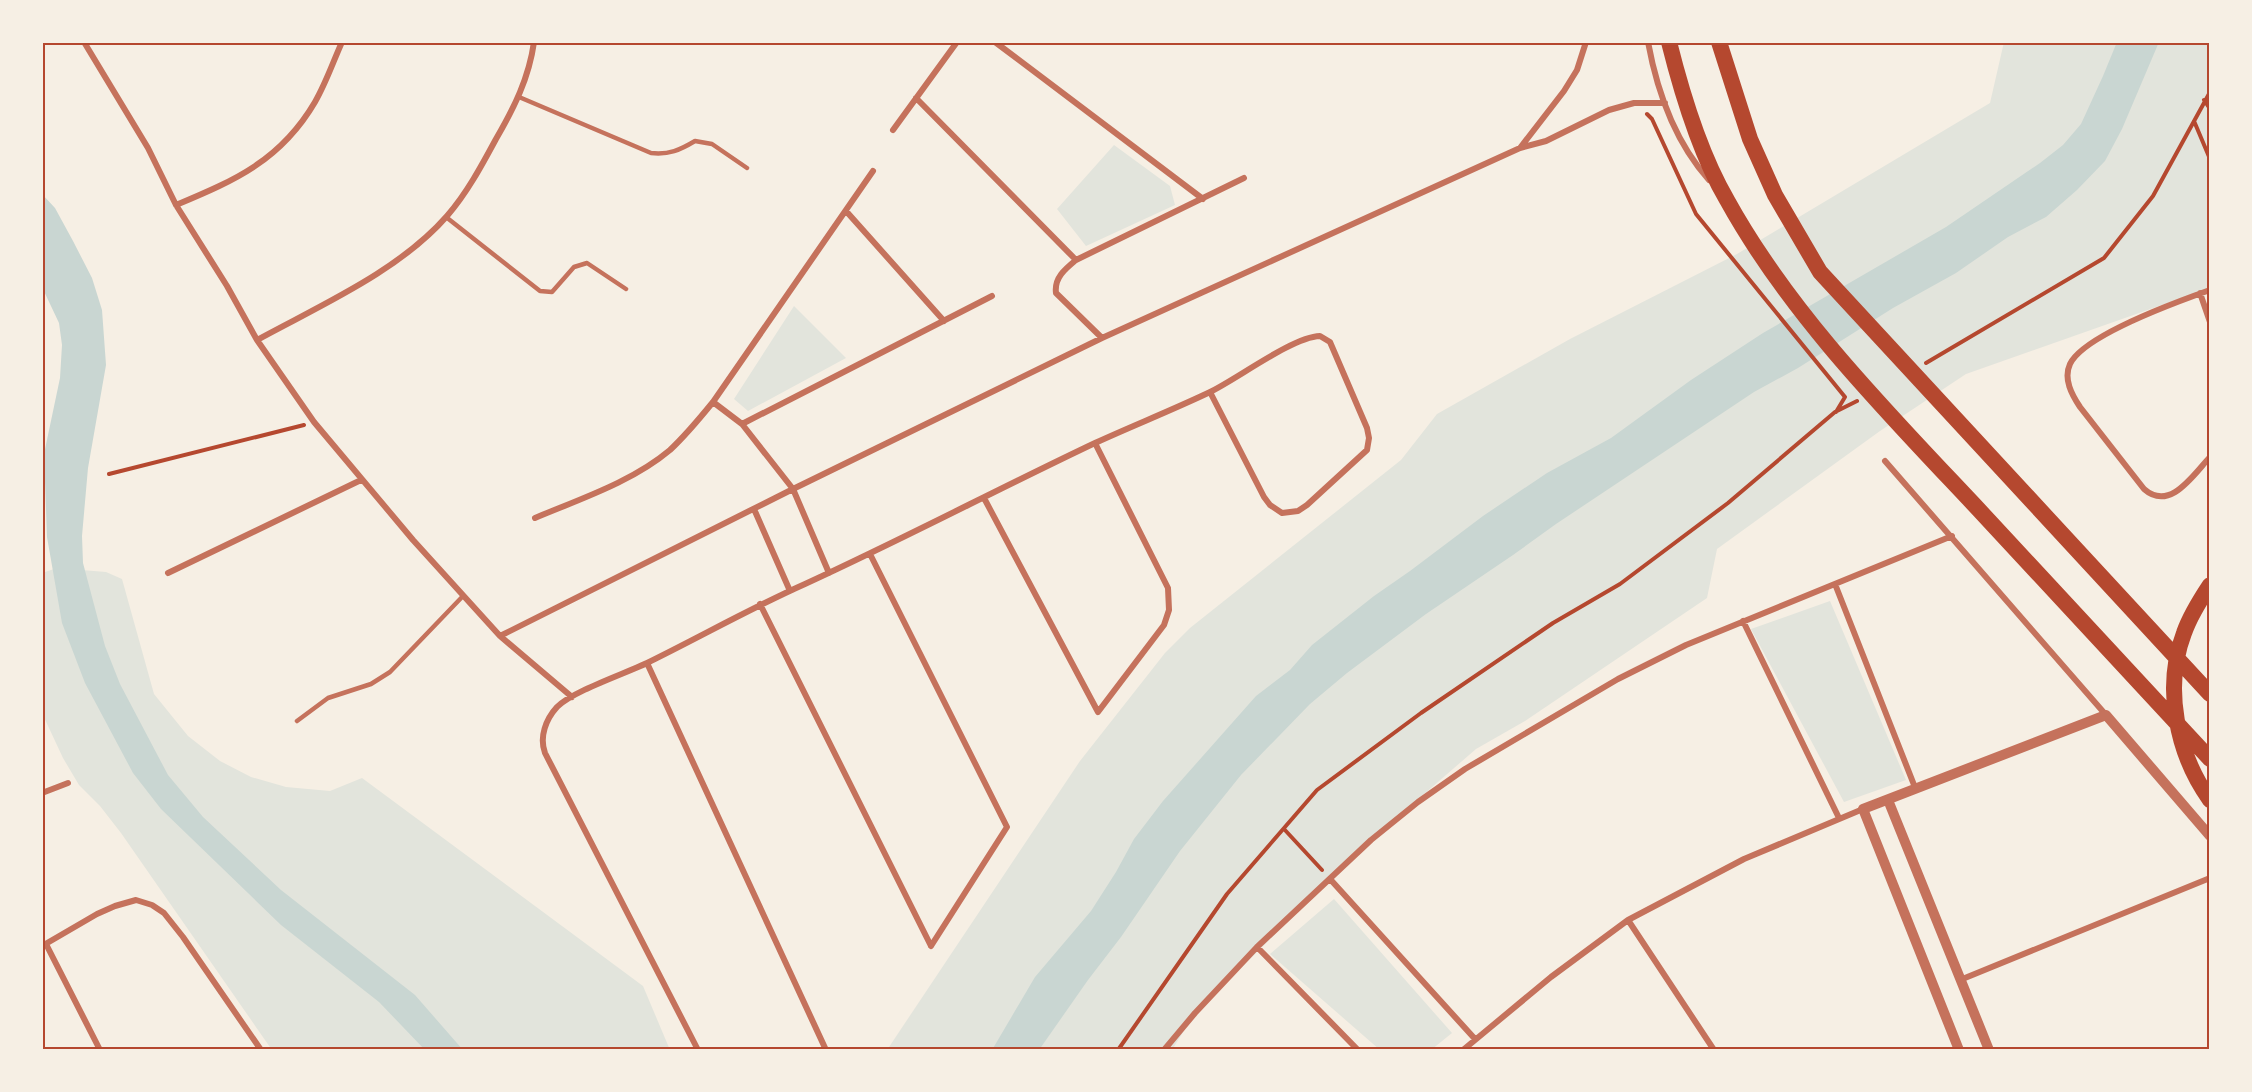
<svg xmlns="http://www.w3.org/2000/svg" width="2252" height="1092" viewBox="0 0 2252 1092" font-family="Signika,sans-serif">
<rect width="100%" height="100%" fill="#f6efe4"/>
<path fill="#e2e4dc" d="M 2004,42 L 2210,42 L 2210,288 L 1966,374 L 1880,431 L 1717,549 L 1707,598 L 1525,721 L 1476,749 L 1371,840 L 1195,1013 L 1172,1050 L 887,1050 L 1080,761 L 1165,653 L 1190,628 L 1401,460 L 1437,414 L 1570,339 L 1737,254 L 1990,103 Z
M 1114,145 L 1170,186 L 1175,205 L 1086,246 L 1057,209 Z
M 794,306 L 846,358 L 748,411 L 734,399 Z
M 57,568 L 106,572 L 122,579 L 154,694 L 188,736 L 220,761 L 251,777 L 286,787 L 330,791 L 362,778 L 643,986 L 670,1050 L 272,1050 L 121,833 L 100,806 L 79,785 L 63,758 L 42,713 L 42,573 Z
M 1830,601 L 1906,780 L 1844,802 L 1751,629 Z
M 1334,899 L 1452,1033 L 1431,1050 L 1380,1050 L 1270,954 Z"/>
<path fill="#c9d6d2" d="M 2117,42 L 2159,42 L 2122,129 L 2105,161 L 2077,190 L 2046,217 L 2008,237 L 1956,273 L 1893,308 L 1798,368 L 1754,392 L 1556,524 L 1513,555 L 1426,614 L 1347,673 L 1310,704 L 1241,775 L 1180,851 L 1121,937 L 1088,980 L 1039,1050 L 992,1050 L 1035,977 L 1091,911 L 1116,872 L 1134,839 L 1163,801 L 1256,696 L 1290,670 L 1312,645 L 1374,596 L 1410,571 L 1483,516 L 1547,473 L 1611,438 L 1691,380 L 1763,333 L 1946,227 L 2040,163 L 2063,145 L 2081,124 L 2103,76 Z
M 42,194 L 55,208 L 73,241 L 92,278 L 102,310 L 106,365 L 88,468 L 82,536 L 83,563 L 105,646 L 120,684 L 168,775 L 203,817 L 281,890 L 415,995 L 463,1050 L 425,1050 L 379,1002 L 281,925 L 161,809 L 133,773 L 85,683 L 62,623 L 47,537 L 44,454 L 60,378 L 62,345 L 59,323 L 42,287 Z"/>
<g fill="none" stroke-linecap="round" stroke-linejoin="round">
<path stroke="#b5482f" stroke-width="4" d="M 2204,100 L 2210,109
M 1647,114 L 1652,119 L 1696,214 L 1845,397 L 1836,412
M 2194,121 L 2210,159
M 1926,363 L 2104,258 L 2153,196 L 2210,92
M 109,474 L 304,425
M 1284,829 L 1322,870
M 1118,1050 L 1227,894 L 1317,790 L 1421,713 L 1553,623 L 1620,584 L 1728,503 L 1835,412 L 1857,401"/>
<path stroke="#c5725c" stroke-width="4.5" d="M 519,97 L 651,153 C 669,155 680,150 695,141 L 712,144 L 747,168
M 446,217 L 540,291 L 552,292 L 574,267 L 587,263 L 626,289
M 297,721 L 328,698 L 371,684 L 390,672 L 463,596"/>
<path stroke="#c5725c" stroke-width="6" d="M 84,42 L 148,148 L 176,205 L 227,286 L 257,340 L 314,422 L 413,540 L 500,636 L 572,697
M 995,42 L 1203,199
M 1648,42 C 1657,91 1675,142 1709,180
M 916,98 L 1076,260
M 893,130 L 957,42
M 1520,148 L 1564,91 L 1577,70 L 1586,42
M 176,205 C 236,180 281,160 315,102 C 326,83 333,62 342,42
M 846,211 L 944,321
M 2210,290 C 2179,301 2084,335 2070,364 C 2063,379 2072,395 2080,407 L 2144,489 C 2170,512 2193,475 2210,457
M 2200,293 L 2210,322
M 1102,338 L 1056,293 C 1054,278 1065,269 1076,260 L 1244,178
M 257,340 C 321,305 399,271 447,216 C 467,193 482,165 496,139 C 514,108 529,78 534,42
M 713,402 L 742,424 L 793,489 L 829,573
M 742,424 L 992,296
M 1885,461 L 2106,715
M 984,498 L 1098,712 L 1164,625 L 1169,610 L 1168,588 L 1095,443
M 754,509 L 790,591
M 535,518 C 580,499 632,482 670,450 C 686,435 700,418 713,402 L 873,171
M 870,554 L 1007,827 L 931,946
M 168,573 L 361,480
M 1835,584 L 1916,790
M 760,604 L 931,946
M 1743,621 L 1839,818
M 500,636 L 793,489 L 1102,338 L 1520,148 L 1546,141 L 1609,110 L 1634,103 L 1665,103
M 647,663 L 826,1050
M 42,793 L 68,783
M 1330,879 L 1475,1039
M 1628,920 L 1714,1050
M 46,944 L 100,1050
M 42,946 L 97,914 L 115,906 L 136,900 L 152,905 L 164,913 L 183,937 L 261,1050
M 1257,947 L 1358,1050
M 1960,980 L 2210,878
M 698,1050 L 545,753 C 539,737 546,719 557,707 C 573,691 624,674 647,663 C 700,637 751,608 805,584 C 903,539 998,489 1095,443 C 1132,426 1170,411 1208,393 C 1236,380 1292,337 1320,336 L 1330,342 L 1367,428 L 1369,438 L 1367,450 L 1307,505 L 1298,511 L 1282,513 L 1270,505 L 1264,497 L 1210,392
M 1164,1050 L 1195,1013 L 1257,947 L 1371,840 L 1418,802 L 1465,769 L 1618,679 L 1686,645 L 1952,536
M 1463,1050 L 1551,977 L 1628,920 L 1744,859 L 1863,809"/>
<path stroke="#c5725c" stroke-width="10" d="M 1888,800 L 1989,1050
M 1959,1050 L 1863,809 L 2106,715 L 2210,836"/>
<path stroke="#b5482f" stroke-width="16" d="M 1669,42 C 1682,94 1700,154 1727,200 C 1791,316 1890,415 1980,511 C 2057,594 2133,677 2210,759
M 1719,42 L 1750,139 L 1775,195 L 1820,272 L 2210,694
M 2210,585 C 2200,600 2190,616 2184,633 C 2163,688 2177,754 2210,800"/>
</g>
<rect width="2252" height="1092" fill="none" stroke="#f6efe4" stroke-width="87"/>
<rect x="44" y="44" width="2164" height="1004" fill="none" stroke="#b5482f" stroke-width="2"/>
</svg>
